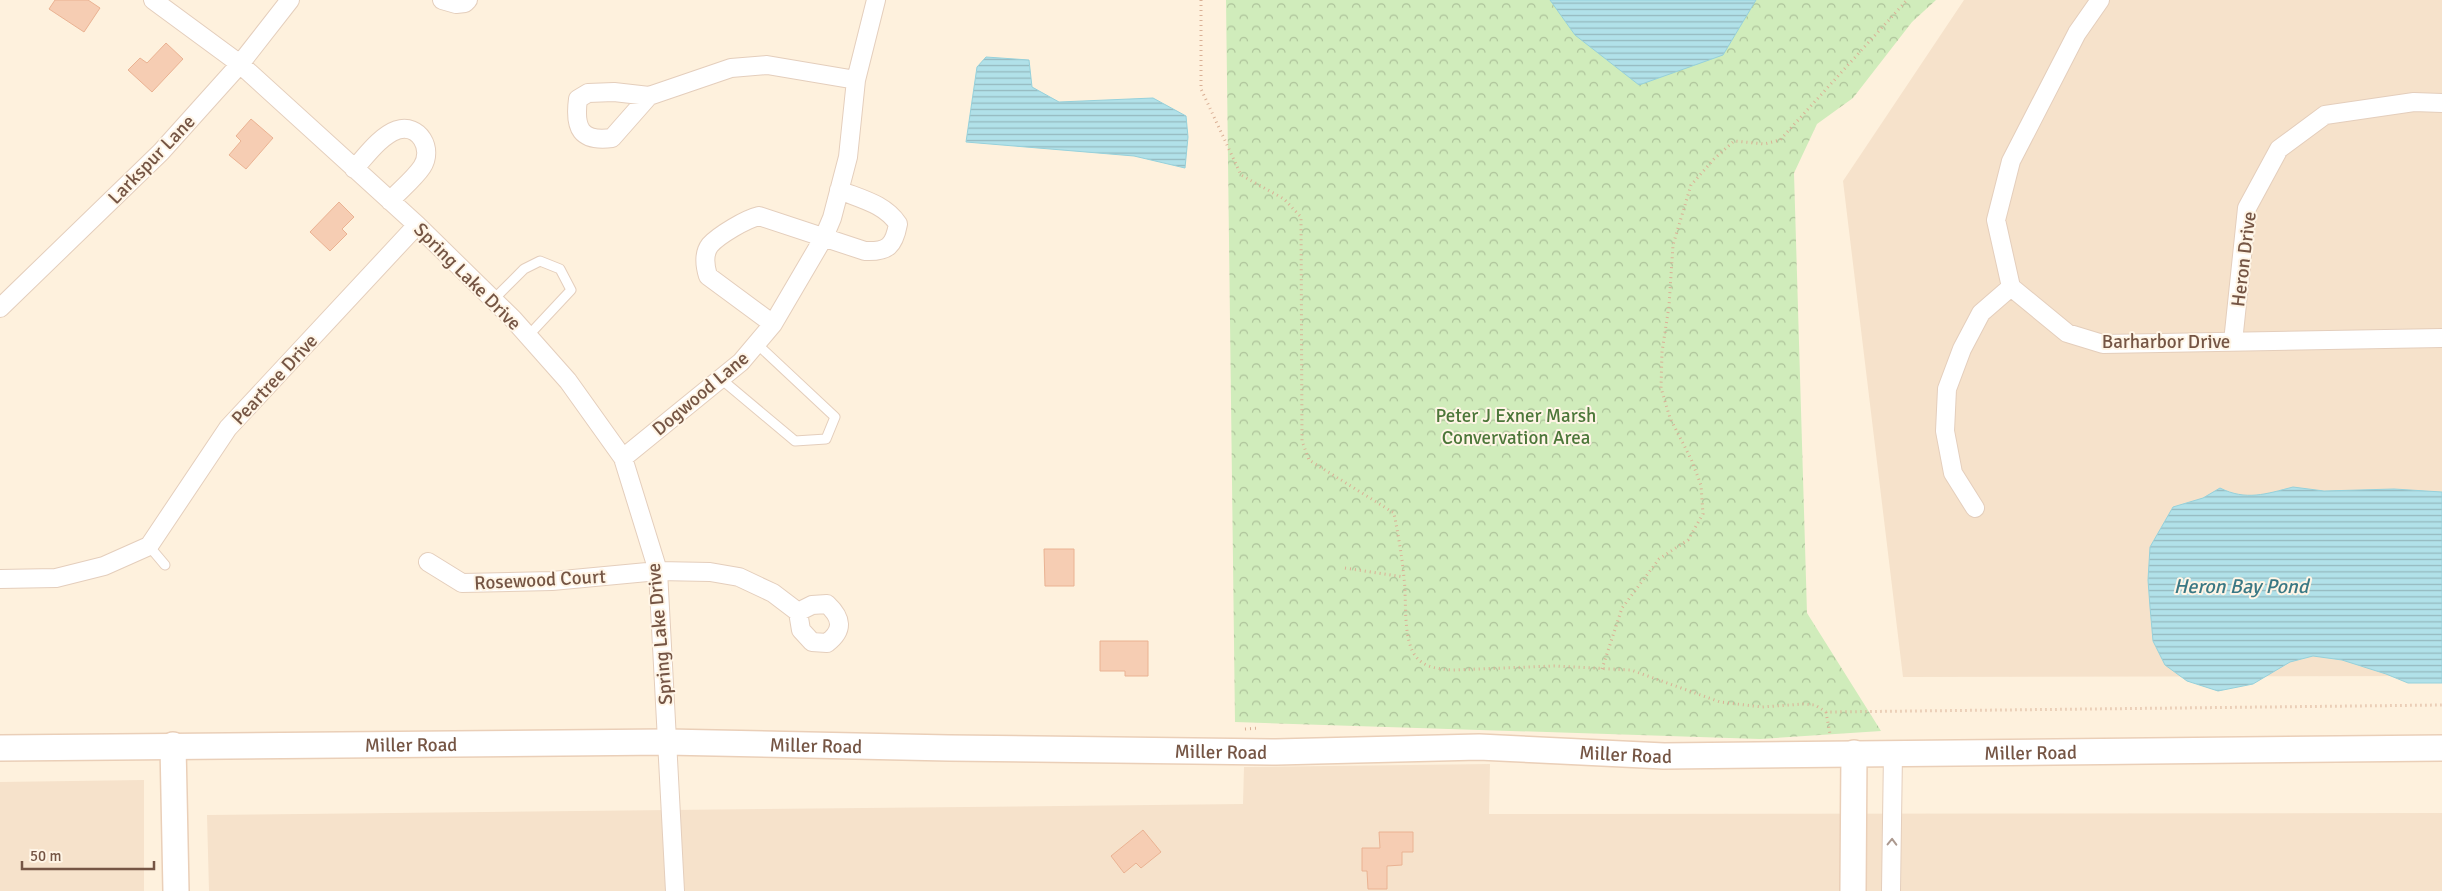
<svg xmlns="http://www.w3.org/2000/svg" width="2442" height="891" viewBox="0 0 2442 891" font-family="Signika,sans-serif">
<defs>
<pattern id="forest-crowns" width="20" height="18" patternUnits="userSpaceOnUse" patternTransform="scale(1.25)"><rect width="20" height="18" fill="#d0ecbb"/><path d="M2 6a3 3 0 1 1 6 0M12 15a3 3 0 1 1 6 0" fill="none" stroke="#adc29a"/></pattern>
<pattern id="water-rules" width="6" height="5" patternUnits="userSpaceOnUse" patternTransform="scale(1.25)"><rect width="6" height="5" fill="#b1e1e9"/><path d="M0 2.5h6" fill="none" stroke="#95b9be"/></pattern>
</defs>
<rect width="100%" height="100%" fill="#fef1dd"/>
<path fill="#f6e2cb" d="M 1964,0 L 2442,0 L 2442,676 L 1903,677 L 1843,181 Z
M 1490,764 L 1489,814 L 2442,813 L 2442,891 L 209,891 L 207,815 L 1243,804 L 1244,767 Z
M 144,780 L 144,891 L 0,891 L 0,782 Z"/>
<path fill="url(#forest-crowns)" d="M 1226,0 L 1936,0 L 1912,22 L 1853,98 L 1817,124 L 1794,173 L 1807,613 L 1881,731 L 1760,739 L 1235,722 Z"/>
<path fill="url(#water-rules)" stroke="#96d1db" d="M 1550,0 L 1756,0 L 1723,55 L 1639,85 L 1575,35 Z
M 986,57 L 1029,60 L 1032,87 L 1059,102 L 1153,98 L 1186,116 L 1188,137 L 1185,168 L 1134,156 L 966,142 L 977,67 Z
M 2293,487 L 2324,491 L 2394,489 L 2442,492 L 2442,683 L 2408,683 L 2386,674 L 2342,660 L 2313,656 L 2290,662 L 2253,684 L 2218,691 L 2187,681 L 2165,665 L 2153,641 L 2150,607 L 2148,580 L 2150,547 L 2173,507 L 2203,498 L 2220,488 C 2246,501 2266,494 2293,487 Z"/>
<path fill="#f6cdb3" stroke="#eab292" d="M 55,0 L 88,0 L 100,8 L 84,32 L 49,9 Z
M 166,43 L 183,59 L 152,92 L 128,70 L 140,58 L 147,63 Z
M 251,119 L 273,138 L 246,169 L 229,155 L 241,141 L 236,136 Z
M 339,202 L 354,217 L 342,229 L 347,234 L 330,251 L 310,232 Z
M 1044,549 L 1074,549 L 1074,586 L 1045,586 Z
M 1100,641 L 1148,641 L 1148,676 L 1125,676 L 1125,671 L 1100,671 Z
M 1143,830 L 1161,852 L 1141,868 L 1136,863 L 1124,873 L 1111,856 Z
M 1379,832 L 1413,832 L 1413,852 L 1402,852 L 1402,865 L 1387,866 L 1387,889 L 1368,889 L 1367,871 L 1362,871 L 1362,848 L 1380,848 Z"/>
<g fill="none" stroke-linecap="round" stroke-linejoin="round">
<g stroke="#e4cebc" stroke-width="11">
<path id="lane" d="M 493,300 L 524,269 L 540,261 L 560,269 L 571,290 L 528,336
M 721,379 L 795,441 L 826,439 L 835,417 L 757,344
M 149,546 L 165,565"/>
</g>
<g stroke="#e4cebc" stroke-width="20">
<path id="street" d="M 153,0 L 240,64 L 417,225 L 513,319 L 568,381 L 623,458 L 658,571 L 675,891
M 442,0 L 456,4 L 465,3 L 468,0
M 2100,0 L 2077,33 L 2011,161 L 1996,220 L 2011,287 L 2067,333 L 2103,344 L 2442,338
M 649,96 L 612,138 C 581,142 574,129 578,99 L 588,93 L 614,92 L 649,96 L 731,68 L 767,65 L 856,80
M 354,169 C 366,156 380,136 397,130 C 419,123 434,149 422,167 C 414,179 400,190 390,201
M 0,308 L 161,152 L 240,64 L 290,0
M 773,324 L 708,276 C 705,266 703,254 710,245 C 719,235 746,219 759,216 L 865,251 C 888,252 894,246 898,224 C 885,204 861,199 839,190
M 2233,342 L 2247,208 L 2279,149 L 2325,115 L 2414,102 L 2442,103
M 623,458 L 741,362 L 773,324 L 824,237 L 832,218 L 848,157 L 856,80 L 876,0
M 1975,508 L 1953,473 L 1945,431 L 1947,389 L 1962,349 L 1981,313 L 2011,287
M 428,562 L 462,583 L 552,581 L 658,571 L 710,572 L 739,577 L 773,593 L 798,612 L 801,630 L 812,642 L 827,643 C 844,630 842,618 827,604 L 812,605 L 798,612
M 0,579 L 56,578 L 104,566 L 149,546 L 228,428 L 417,225
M 1891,891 L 1893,753"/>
</g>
<g stroke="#eacfb8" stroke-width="28">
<g id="secondary">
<path d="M 173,745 L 176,891"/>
<path id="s1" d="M 0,748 L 667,742 L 949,748 L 1276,752 L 1479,747 L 1664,756 L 2442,748"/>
<path d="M 1853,891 L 1854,753"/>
</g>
</g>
<path stroke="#dab096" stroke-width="3" stroke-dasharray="1 4" stroke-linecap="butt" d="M 1201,0 L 1201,89 L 1241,175 L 1284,199 L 1301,217 L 1302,441 L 1309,460 L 1394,513 C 1398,534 1402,556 1404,578 C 1407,600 1402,641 1417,658 C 1426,668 1439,669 1452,670 L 1554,666 L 1631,670 L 1720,702 L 1762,707 L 1803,704 L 1815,705 L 1826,712 L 2442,705
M 1345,568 L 1404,577
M 1602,669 L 1622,608 L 1659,559 L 1688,540 L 1703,514 L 1701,485 L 1691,459 L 1670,418 L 1661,388 L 1662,352 L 1669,306 L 1673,245 L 1691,185 L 1714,159 L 1734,141 L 1764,144 L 1780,140 L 1907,0
M 1826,712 L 1830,734
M 1245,729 L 1259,728"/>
<use href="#lane" stroke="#fff" stroke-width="9"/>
<use href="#street" stroke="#fff" stroke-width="18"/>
<use href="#secondary" stroke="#fff" stroke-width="25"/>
</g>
<defs><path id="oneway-chevron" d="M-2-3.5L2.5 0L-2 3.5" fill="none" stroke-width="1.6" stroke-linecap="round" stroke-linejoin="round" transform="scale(1.25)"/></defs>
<use stroke="#ac998f" href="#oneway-chevron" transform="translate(1892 842) rotate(-89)"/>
<g text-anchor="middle" stroke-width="4" stroke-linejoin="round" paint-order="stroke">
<g font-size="19" fill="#755544" stroke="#fff5e6">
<text transform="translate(151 159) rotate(-46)" y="7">Larkspur Lane</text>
<text transform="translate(2243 259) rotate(-83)" y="7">Heron Drive</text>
<text transform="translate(468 276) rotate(45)" y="7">Spring Lake Drive</text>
<text x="2166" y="348">Barharbor Drive</text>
<text transform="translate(274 379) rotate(-47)" y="7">Peartree Drive</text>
<text transform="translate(700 393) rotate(-40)" y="7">Dogwood Lane</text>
<text transform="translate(540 579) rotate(-3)" y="7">Rosewood Court</text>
<text transform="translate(659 634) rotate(-95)" y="7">Spring Lake Drive</text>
<text dy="7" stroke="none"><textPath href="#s1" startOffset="411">Miller Road</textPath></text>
<text dy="7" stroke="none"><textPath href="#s1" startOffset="816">Miller Road</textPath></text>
<text dy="7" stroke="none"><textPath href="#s1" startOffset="1221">Miller Road</textPath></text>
<text dy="7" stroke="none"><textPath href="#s1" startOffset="2031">Miller Road</textPath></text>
<text dy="7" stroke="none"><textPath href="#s1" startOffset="1626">Miller Road</textPath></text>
</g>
<g font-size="19" fill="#4c7739" stroke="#fff5e6">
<text x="1516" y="422">Peter J Exner Marsh<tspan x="1516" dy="22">Convervation Area</tspan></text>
</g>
<g font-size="20" font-style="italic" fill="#3a7884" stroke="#fff5e6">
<text x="2241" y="593">Heron Bay Pond</text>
</g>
</g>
<path d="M22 861v8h132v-8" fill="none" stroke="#755544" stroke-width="2.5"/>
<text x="30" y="861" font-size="15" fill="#755544" stroke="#fff5e6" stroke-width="4" paint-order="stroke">50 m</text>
</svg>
